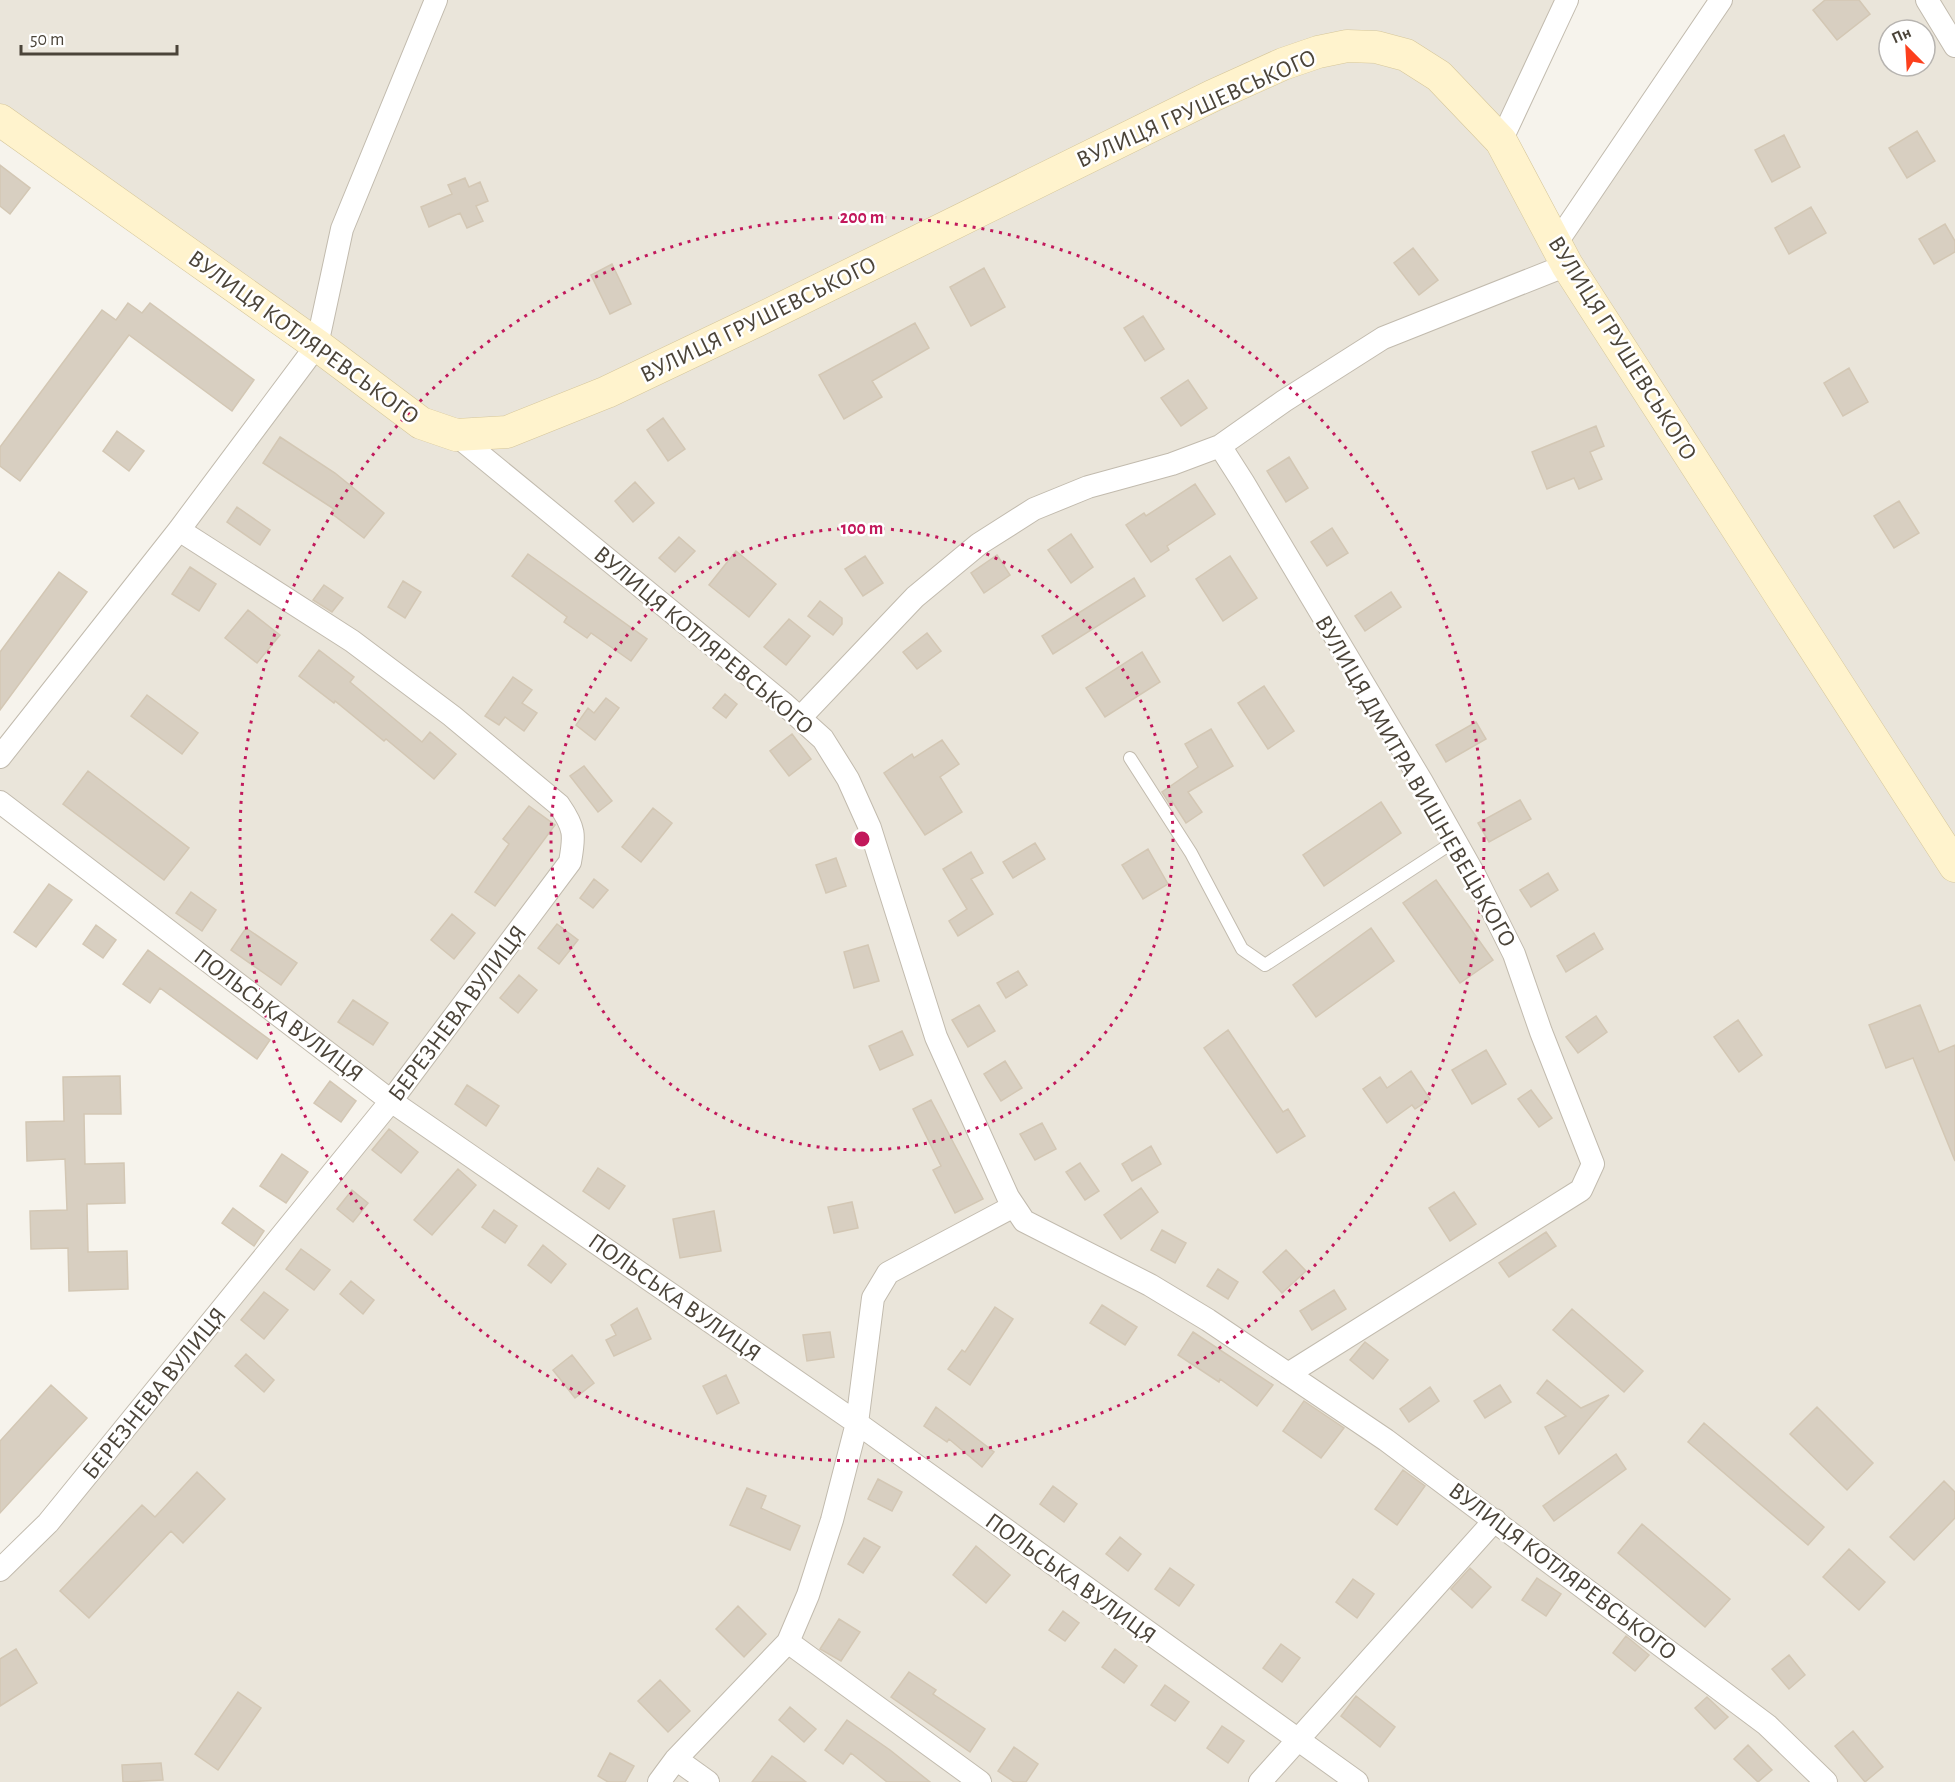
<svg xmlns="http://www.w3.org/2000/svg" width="1955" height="1782" viewBox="0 0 1955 1782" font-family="'Alegreya Sans',sans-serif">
<rect width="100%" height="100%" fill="#f6f3ec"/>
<path fill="#eae5da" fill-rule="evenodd" d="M 0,0 L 1567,0 L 1502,141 L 1555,244 L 1721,0 L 1955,0 L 1955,1782 L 0,1782 L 0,1570 L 391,1101 L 0,802 L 0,757 L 316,345 L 0,120 ZM 1889,30 L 1925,30 L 1925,66 L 1889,66 Z"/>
<path fill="#d8cfc1" stroke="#d3c7b4" stroke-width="1.5" d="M 1825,0 L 1859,0 L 1870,14 L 1837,40 L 1813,10 Z
M 1917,131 L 1935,161 L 1907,178 L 1889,148 Z
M 1784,135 L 1800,167 L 1772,182 L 1755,150 Z
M 0,165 L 30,188 L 10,214 L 0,206 Z
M 465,178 L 469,187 L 480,182 L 488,201 L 476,206 L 483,221 L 467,228 L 460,213 L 429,227 L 421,207 L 452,194 L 448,185 Z
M 1811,207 L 1826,233 L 1789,254 L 1775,228 Z
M 1945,224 L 1955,241 L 1955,252 L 1934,264 L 1919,239 Z
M 1413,248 L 1438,280 L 1419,295 L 1394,263 Z
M 612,264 L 631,304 L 610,314 L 591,275 Z
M 984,268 L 1005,307 L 971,326 L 950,287 Z
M 128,303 L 142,313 L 150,303 L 254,380 L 232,411 L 129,335 L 20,481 L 0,466 L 0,447 L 102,310 L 116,320 Z
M 1143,316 L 1164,349 L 1145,361 L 1124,328 Z
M 915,323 L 929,348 L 872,381 L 882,397 L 844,419 L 819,375 Z
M 1849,368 L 1868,402 L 1843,416 L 1824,383 Z
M 1188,380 L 1207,408 L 1181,426 L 1161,398 Z
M 663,418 L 685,449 L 668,461 L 647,430 Z
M 1596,426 L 1604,446 L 1590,452 L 1602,479 L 1579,489 L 1574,478 L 1547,489 L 1532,452 Z
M 117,431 L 144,451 L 129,471 L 103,451 Z
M 280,437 L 335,473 L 384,513 L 364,538 L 331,513 L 334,509 L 263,463 Z
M 1289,457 L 1308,488 L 1286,502 L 1267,471 Z
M 635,482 L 654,503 L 633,522 L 615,501 Z
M 1195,484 L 1215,514 L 1167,546 L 1169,550 L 1151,562 L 1126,525 L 1144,513 L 1146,516 Z
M 1899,501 L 1919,533 L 1894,548 L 1874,516 Z
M 237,507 L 270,530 L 260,545 L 227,522 Z
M 1332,528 L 1348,553 L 1327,566 L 1311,542 Z
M 1071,534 L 1093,567 L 1071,583 L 1048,550 Z
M 679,537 L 695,551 L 675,572 L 659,558 Z
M 736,551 L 776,584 L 749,617 L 709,585 Z
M 528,554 L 647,639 L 631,661 L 591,633 L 587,638 L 564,622 L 567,617 L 512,576 Z
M 997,555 L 1010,575 L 984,593 L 971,573 Z
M 865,556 L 883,583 L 863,596 L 845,569 Z
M 1230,556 L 1257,598 L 1223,621 L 1196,579 Z
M 190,567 L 216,584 L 199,611 L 172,594 Z
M 59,572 L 87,592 L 0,710 L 0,652 Z
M 1134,578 L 1145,596 L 1053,654 L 1042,636 Z
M 403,581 L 421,592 L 405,618 L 388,607 Z
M 324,585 L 343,598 L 332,612 L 313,600 Z
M 1391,592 L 1401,607 L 1365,631 L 1355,616 Z
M 820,601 L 842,618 L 842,624 L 833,635 L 808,616 Z
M 248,610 L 280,635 L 257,663 L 225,638 Z
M 789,619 L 810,636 L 786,665 L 764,647 Z
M 927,633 L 941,651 L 917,669 L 903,652 Z
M 319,650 L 354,677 L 350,682 L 422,742 L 430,732 L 456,754 L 434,779 L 386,739 L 384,741 L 335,701 L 334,703 L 299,676 Z
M 1142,652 L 1160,682 L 1105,717 L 1086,688 Z
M 513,677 L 532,690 L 522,703 L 537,713 L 524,731 L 505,717 L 499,725 L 485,716 Z
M 1264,686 L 1294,731 L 1268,749 L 1238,703 Z
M 725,694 L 737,704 L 726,718 L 713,708 Z
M 147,695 L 198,733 L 182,754 L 131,716 Z
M 606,698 L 619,708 L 595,740 L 576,725 L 588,708 L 594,713 Z
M 1476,722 L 1486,739 L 1446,762 L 1436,745 Z
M 1211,729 L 1233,766 L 1188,792 L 1202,812 L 1186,823 L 1172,801 L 1169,803 L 1162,792 L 1198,767 L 1185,744 Z
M 792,734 L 811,759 L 789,776 L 770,751 Z
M 942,740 L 959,764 L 940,777 L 962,812 L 925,835 L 884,773 L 912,754 L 914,758 Z
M 584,766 L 612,801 L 598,812 L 570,776 Z
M 88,771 L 189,848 L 164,880 L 63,804 Z
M 1520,800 L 1531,819 L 1489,842 L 1478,823 Z
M 1381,802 L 1401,833 L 1324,886 L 1303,855 Z
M 529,806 L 555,825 L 495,906 L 475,892 L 509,844 L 503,839 Z
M 653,808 L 672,823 L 641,862 L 622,847 Z
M 1035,843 L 1045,859 L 1013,878 L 1003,862 Z
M 1148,849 L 1168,884 L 1143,899 L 1122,865 Z
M 971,852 L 983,873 L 971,879 L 993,914 L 958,936 L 949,921 L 967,909 L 943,869 Z
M 836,858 L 846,886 L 826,893 L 816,865 Z
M 1548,873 L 1558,890 L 1531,907 L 1520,890 Z
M 594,879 L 608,890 L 593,908 L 580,898 Z
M 1436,880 L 1493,960 L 1460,983 L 1403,903 Z
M 49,884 L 72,900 L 36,947 L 14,932 Z
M 191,892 L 216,910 L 202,931 L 176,913 Z
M 452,914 L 475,933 L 454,959 L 431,940 Z
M 557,924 L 578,940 L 559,964 L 538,948 Z
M 96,925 L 116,940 L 103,958 L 83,944 Z
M 246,928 L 297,963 L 281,985 L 231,950 Z
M 1371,928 L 1394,961 L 1316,1017 L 1293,985 Z
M 1594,933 L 1603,949 L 1566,972 L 1557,956 Z
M 868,945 L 879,981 L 854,988 L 844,952 Z
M 148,950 L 270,1040 L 257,1059 L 160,988 L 150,1003 L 123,984 Z
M 1018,971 L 1027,985 L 1006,998 L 997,983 Z
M 519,975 L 537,990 L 518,1013 L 500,998 Z
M 353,1000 L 388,1023 L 373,1045 L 338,1022 Z
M 979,1005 L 995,1031 L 968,1047 L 952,1020 Z
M 1920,1005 L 1939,1052 L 1955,1045 L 1955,1161 L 1913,1058 L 1886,1068 L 1869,1025 Z
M 1596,1016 L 1607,1032 L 1578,1053 L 1566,1037 Z
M 1738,1020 L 1762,1055 L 1739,1072 L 1714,1037 Z
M 1228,1030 L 1283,1112 L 1288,1109 L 1305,1136 L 1277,1153 L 1204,1048 Z
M 902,1031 L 913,1055 L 880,1070 L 869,1046 Z
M 1486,1050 L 1506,1084 L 1472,1104 L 1452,1070 Z
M 1005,1061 L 1022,1088 L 1001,1101 L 984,1074 Z
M 1411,1071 L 1430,1099 L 1415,1109 L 1412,1105 L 1387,1123 L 1363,1089 L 1380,1077 L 1387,1088 Z
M 120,1076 L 121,1114 L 84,1114 L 85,1164 L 124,1163 L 125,1203 L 87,1204 L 88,1252 L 127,1251 L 128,1289 L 69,1291 L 68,1248 L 31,1249 L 30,1211 L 67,1210 L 65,1159 L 27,1161 L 26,1122 L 64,1121 L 63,1077 Z
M 330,1081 L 356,1101 L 341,1122 L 314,1103 Z
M 467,1085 L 499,1106 L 486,1126 L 455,1104 Z
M 1531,1090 L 1552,1118 L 1539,1127 L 1518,1099 Z
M 931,1100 L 983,1199 L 955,1213 L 933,1170 L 941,1166 L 913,1109 Z
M 1042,1123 L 1056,1149 L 1035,1160 L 1020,1134 Z
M 389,1129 L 418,1152 L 401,1173 L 372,1150 Z
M 1151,1146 L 1161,1164 L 1132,1181 L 1122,1164 Z
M 282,1154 L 308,1172 L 286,1203 L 260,1186 Z
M 1080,1163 L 1099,1191 L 1085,1200 L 1066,1172 Z
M 598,1168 L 625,1186 L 609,1209 L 583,1191 Z
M 458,1169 L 476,1185 L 432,1235 L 414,1220 Z
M 1141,1188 L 1158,1212 L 1121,1239 L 1104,1215 Z
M 352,1190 L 368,1203 L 353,1222 L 337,1209 Z
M 1454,1192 L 1476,1224 L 1450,1241 L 1429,1208 Z
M 852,1202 L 858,1228 L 834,1233 L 828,1207 Z
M 233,1208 L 264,1231 L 254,1246 L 222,1223 Z
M 494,1210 L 517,1226 L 505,1243 L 482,1227 Z
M 714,1211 L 721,1251 L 680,1258 L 673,1219 Z
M 1162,1230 L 1186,1243 L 1175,1263 L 1151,1250 Z
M 1546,1232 L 1556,1246 L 1509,1277 L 1499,1263 Z
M 543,1245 L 566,1264 L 551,1283 L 528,1265 Z
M 301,1249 L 330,1270 L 314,1290 L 286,1269 Z
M 1286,1250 L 1306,1271 L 1282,1293 L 1263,1272 Z
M 1218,1269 L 1238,1282 L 1228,1299 L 1207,1286 Z
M 351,1281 L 374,1300 L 363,1314 L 340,1294 Z
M 1334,1290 L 1346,1309 L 1312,1330 L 1300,1311 Z
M 264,1292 L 288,1310 L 264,1339 L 241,1320 Z
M 1102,1305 L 1137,1327 L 1125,1345 L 1090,1323 Z
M 995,1307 L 1013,1319 L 970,1385 L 948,1369 L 962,1350 L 965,1352 Z
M 637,1308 L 651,1339 L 614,1356 L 606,1340 L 616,1335 L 611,1325 Z
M 1572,1309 L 1643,1371 L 1624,1392 L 1553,1330 Z
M 830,1332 L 834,1357 L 807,1361 L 803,1335 Z
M 1193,1332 L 1273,1385 L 1257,1406 L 1220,1379 L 1219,1382 L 1178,1355 Z
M 1365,1342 L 1388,1360 L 1373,1379 L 1350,1360 Z
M 246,1354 L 274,1380 L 264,1392 L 235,1366 Z
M 572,1355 L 594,1383 L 575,1398 L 553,1370 Z
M 726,1375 L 739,1403 L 717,1414 L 703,1386 Z
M 1547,1380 L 1581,1408 L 1609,1395 L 1559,1454 L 1545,1427 L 1566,1416 L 1537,1393 Z
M 51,1385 L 87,1418 L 0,1513 L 0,1441 Z
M 1500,1385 L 1511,1402 L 1485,1418 L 1474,1401 Z
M 1430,1387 L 1439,1401 L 1409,1422 L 1400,1409 Z
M 1304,1401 L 1344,1428 L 1321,1458 L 1283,1431 Z
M 936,1407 L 994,1452 L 982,1467 L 949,1439 L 947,1442 L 924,1426 Z
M 1817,1407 L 1873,1463 L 1847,1490 L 1790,1434 Z
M 1704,1423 L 1824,1527 L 1808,1545 L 1688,1442 Z
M 1616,1454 L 1626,1469 L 1554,1521 L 1543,1506 Z
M 1403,1470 L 1425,1486 L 1397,1525 L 1375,1509 Z
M 197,1472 L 225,1499 L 183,1543 L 171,1531 L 89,1618 L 60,1591 L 142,1505 L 155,1517 Z
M 878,1479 L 902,1492 L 892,1511 L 868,1499 Z
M 1944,1481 L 1955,1492 L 1955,1518 L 1914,1560 L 1890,1537 Z
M 1053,1486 L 1077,1504 L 1064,1522 L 1040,1504 Z
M 747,1488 L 766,1496 L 761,1508 L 800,1526 L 790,1550 L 730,1525 Z
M 1642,1524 L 1730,1599 L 1705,1627 L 1618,1553 Z
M 1120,1537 L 1141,1554 L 1128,1571 L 1106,1554 Z
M 864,1538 L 880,1547 L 863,1573 L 848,1564 Z
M 976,1546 L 1010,1575 L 986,1603 L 953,1575 Z
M 1849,1549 L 1885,1582 L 1859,1610 L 1823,1577 Z
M 1170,1568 L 1194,1585 L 1179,1606 L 1155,1589 Z
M 1470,1568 L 1491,1587 L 1472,1608 L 1451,1589 Z
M 1537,1578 L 1561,1594 L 1546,1616 L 1522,1600 Z
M 1353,1579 L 1374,1594 L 1357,1618 L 1336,1602 Z
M 738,1606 L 766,1634 L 744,1657 L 716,1629 Z
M 1063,1611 L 1079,1623 L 1065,1641 L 1049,1630 Z
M 839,1619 L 860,1632 L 841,1661 L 820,1649 Z
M 1626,1636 L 1649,1655 L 1635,1671 L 1613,1653 Z
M 1281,1644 L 1300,1658 L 1282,1682 L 1263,1668 Z
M 16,1649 L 37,1683 L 0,1706 L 0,1659 Z
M 1115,1649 L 1137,1666 L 1124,1683 L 1102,1667 Z
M 1789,1655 L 1805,1675 L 1789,1689 L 1772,1669 Z
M 909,1672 L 936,1690 L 933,1694 L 985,1729 L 970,1752 L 891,1697 Z
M 660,1680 L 690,1711 L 668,1732 L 638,1701 Z
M 1165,1685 L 1189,1702 L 1175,1721 L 1151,1705 Z
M 238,1692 L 261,1708 L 218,1770 L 195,1754 Z
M 1356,1696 L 1395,1727 L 1380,1747 L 1341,1716 Z
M 1707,1697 L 1728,1717 L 1715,1729 L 1695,1708 Z
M 790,1707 L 816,1729 L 804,1742 L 779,1720 Z
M 847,1720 L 890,1750 L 930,1782 L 887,1782 L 851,1753 L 843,1764 L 825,1750 Z
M 1222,1726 L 1244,1741 L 1228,1763 L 1207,1748 Z
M 1853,1731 L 1883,1767 L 1865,1782 L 1835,1746 Z
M 1748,1745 L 1772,1770 L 1758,1782 L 1734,1759 Z
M 1014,1747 L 1038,1764 L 1026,1782 L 1014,1782 L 998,1771 Z
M 610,1753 L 634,1766 L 625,1782 L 608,1782 L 598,1776 Z
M 772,1756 L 778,1760 L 806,1782 L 752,1782 Z
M 161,1763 L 163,1780 L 123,1782 L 122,1765 Z"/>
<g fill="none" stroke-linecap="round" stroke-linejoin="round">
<g stroke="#c2bbae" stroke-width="14">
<path id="service" d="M 1130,758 L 1191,853 L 1242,949 L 1265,965 L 1455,841"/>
</g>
<g stroke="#c2bbae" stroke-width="24">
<path id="minor" d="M 1927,0 L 1955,46
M 1501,141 L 1567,0
M 1555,245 L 1721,0
M 456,435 L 783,703 L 823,739 L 848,779 L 870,828 L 936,1037 L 1008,1197 L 1024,1221 L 1150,1285 L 1208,1320 L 1386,1440 L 1767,1725 L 1826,1782
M 1220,446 L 1243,482 L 1422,782 L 1475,876 L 1514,954 L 1541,1032 L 1593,1164 L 1581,1190 L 1288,1374
M 800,718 L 915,597 L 979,544 L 1034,509 L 1088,487 L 1172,464 L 1220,446 L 1284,401 L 1383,338 L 1567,265
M 0,757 L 179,530 L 317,345 L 342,229 L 436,0
M 0,802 L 391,1101 L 857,1423 L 1357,1782
M 0,1570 L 48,1523 L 391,1101 L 570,862 C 575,835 575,828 559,805 L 452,716 L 352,641 L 179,530
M 788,1642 L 980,1782
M 676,1759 L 708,1782
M 659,1782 L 676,1759 L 788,1642 L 808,1595 L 832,1520 L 857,1423 L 873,1298 L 888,1273 L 1014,1206
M 1260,1782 L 1495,1520"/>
</g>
<g stroke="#d6c79b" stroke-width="33">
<path id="secondary" d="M 0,120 L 317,345 L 421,423 L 456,435 L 507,432 L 607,392 L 756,321 L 1212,96 L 1283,64 L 1318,52 L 1347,46 L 1376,47 L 1406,55 L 1439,76 L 1501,141 L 1567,265 L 1955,866"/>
</g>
<use href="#service" stroke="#fff" stroke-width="12"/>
<use href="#minor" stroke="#fff" stroke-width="22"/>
<use href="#secondary" stroke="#fff3cd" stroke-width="32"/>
</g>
<g fill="none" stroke="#c2185b" stroke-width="3" stroke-dasharray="3 6">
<circle cx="862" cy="839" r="311"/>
<circle cx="862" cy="839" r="622"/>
</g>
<g text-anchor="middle" stroke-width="5" stroke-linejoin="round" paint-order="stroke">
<g font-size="24" fill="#4b4439" stroke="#fff">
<text transform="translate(1196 108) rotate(-24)" y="8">ВУЛИЦЯ ГРУШЕВСЬКОГО</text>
<text transform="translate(758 319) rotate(-26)" y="8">ВУЛИЦЯ ГРУШЕВСЬКОГО</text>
<text transform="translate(304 337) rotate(36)" y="8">ВУЛИЦЯ КОТЛЯРЕВСЬКОГО</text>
<text transform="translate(1623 348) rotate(58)" y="8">ВУЛИЦЯ ГРУШЕВСЬКОГО</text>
<text transform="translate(704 640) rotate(40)" y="8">ВУЛИЦЯ КОТЛЯРЕВСЬКОГО</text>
<text transform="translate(1416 781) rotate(60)" y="8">ВУЛИЦЯ ДМИТРА ВИШНЕВЕЦЬКОГО</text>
<text transform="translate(457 1013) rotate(-53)" y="8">БЕРЕЗНЕВА ВУЛИЦЯ</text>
<text transform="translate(279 1015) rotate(37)" y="8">ПОЛЬСЬКА ВУЛИЦЯ</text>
<text transform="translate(675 1297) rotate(35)" y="8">ПОЛЬСЬКА ВУЛИЦЯ</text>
<text transform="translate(154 1393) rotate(-51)" y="8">БЕРЕЗНЕВА ВУЛИЦЯ</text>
<text transform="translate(1563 1571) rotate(37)" y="8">ВУЛИЦЯ КОТЛЯРЕВСЬКОГО</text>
<text transform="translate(1071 1578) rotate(36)" y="8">ПОЛЬСЬКА ВУЛИЦЯ</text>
</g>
</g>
<circle cx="862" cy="839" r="9" fill="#c2185b" stroke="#fff" stroke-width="3"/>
<g font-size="18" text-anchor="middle" font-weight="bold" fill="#c2185b" stroke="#fff" stroke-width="5" stroke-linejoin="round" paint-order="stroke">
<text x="862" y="223">200 m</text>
<text x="862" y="534">100 m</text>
</g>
<g transform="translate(1907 48) rotate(336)"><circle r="28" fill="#ffffff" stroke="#b7b4b0" stroke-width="1.5"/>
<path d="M0-4.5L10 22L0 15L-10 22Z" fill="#fc3f1d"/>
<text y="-9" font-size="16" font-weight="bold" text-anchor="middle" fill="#4b4439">Пн</text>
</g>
<path d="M21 45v9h156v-9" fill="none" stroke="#4b4439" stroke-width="3"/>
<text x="30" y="45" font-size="18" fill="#4b4439" stroke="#ffffff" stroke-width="4.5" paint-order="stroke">50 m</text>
</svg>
